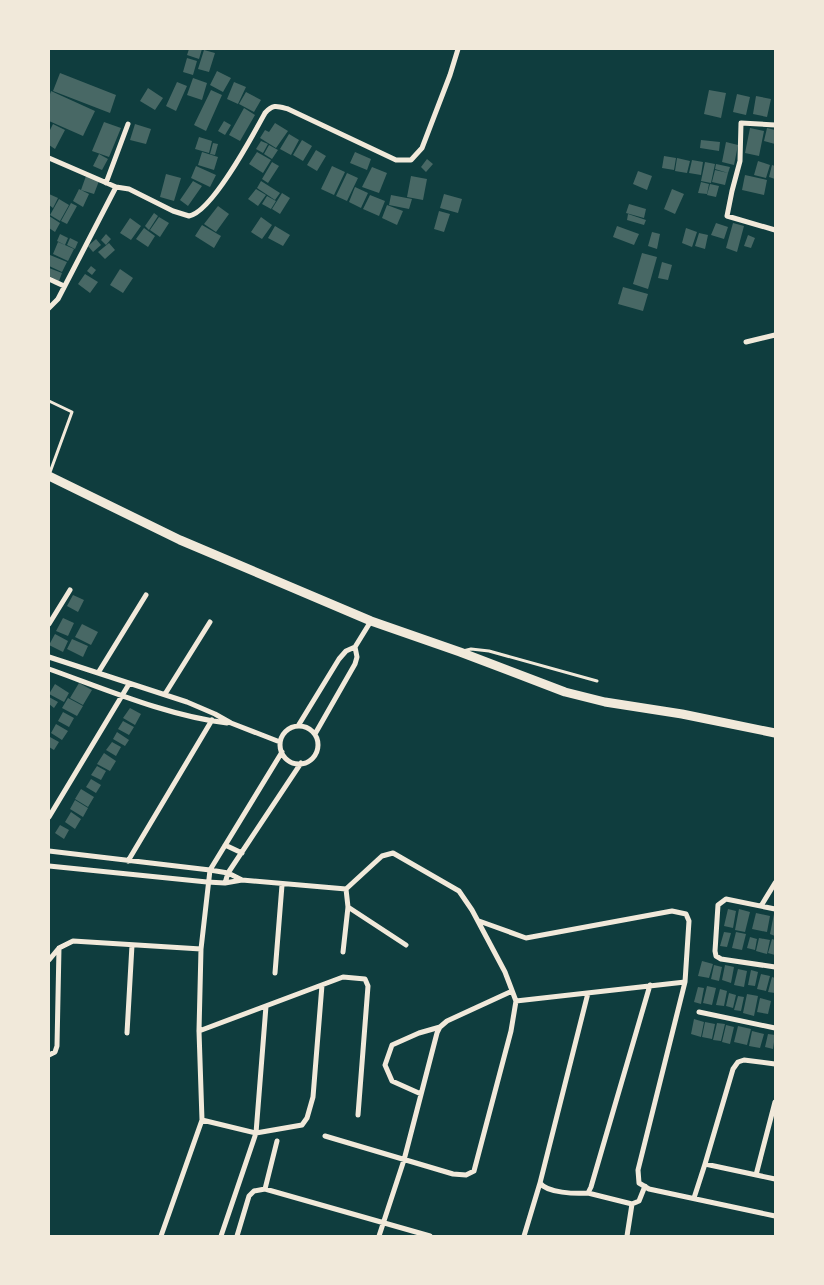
<svg xmlns="http://www.w3.org/2000/svg" width="824" height="1285" viewBox="0 0 824 1285" font-family="Figtree,sans-serif">
<rect width="100%" height="100%" fill="#0f3d3e"/>
<path fill="#486865" d="M 189,49 L 202,49 L 199,59 L 187,55 Z
M 204,50 L 215,53 L 209,72 L 198,69 Z
M 187,58 L 197,61 L 193,75 L 183,72 Z
M 217,71 L 231,78 L 223,92 L 210,85 Z
M 60,73 L 116,95 L 110,113 L 53,91 Z
M 193,78 L 207,83 L 202,100 L 187,95 Z
M 177,82 L 187,86 L 176,111 L 166,106 Z
M 234,82 L 246,87 L 238,104 L 227,99 Z
M 148,88 L 163,98 L 155,110 L 140,101 Z
M 211,90 L 222,95 L 206,131 L 194,125 Z
M 709,90 L 726,93 L 721,118 L 704,114 Z
M 51,91 L 95,111 L 83,136 L 49,121 L 49,97 Z
M 246,92 L 261,100 L 254,112 L 239,104 Z
M 737,94 L 750,97 L 746,115 L 733,112 Z
M 756,96 L 771,99 L 767,117 L 753,114 Z
M 244,108 L 255,115 L 240,141 L 229,135 Z
M 224,121 L 231,125 L 225,135 L 218,131 Z
M 104,122 L 121,128 L 109,157 L 92,151 Z
M 275,123 L 288,131 L 276,148 L 260,138 L 265,130 L 269,132 Z
M 53,124 L 65,130 L 55,149 L 49,145 L 49,132 Z
M 135,124 L 151,129 L 146,144 L 130,140 Z
M 750,128 L 764,131 L 759,156 L 745,153 Z
M 767,128 L 775,130 L 775,144 L 764,141 Z
M 289,134 L 299,140 L 291,155 L 280,149 Z
M 199,137 L 212,141 L 209,153 L 195,149 Z
M 302,140 L 312,146 L 303,161 L 293,155 Z
M 701,140 L 720,142 L 719,151 L 700,148 Z
M 261,141 L 268,144 L 263,153 L 256,149 Z
M 726,142 L 738,145 L 734,165 L 722,162 Z
M 213,143 L 218,144 L 215,155 L 210,154 Z
M 269,145 L 278,150 L 272,159 L 264,154 Z
M 316,150 L 326,156 L 317,171 L 307,165 Z
M 202,152 L 218,157 L 214,170 L 198,165 Z
M 257,152 L 271,160 L 263,173 L 249,164 Z
M 355,152 L 371,159 L 367,170 L 350,163 Z
M 99,154 L 108,159 L 102,170 L 93,166 Z
M 664,156 L 676,158 L 674,170 L 662,168 Z
M 677,158 L 690,161 L 687,173 L 675,171 Z
M 427,159 L 433,164 L 426,172 L 421,167 Z
M 692,160 L 703,162 L 701,175 L 689,173 Z
M 758,161 L 770,165 L 766,178 L 754,175 Z
M 272,162 L 279,166 L 268,183 L 262,179 Z
M 705,162 L 715,164 L 711,183 L 701,181 Z
M 716,164 L 730,167 L 728,173 L 715,169 Z
M 772,165 L 775,166 L 775,179 L 769,177 Z
M 196,166 L 216,175 L 210,187 L 191,178 Z
M 332,166 L 345,172 L 334,195 L 321,189 Z
M 372,167 L 387,173 L 379,193 L 362,187 Z
M 715,170 L 728,173 L 725,185 L 712,182 Z
M 638,171 L 652,176 L 647,190 L 633,184 Z
M 347,173 L 358,178 L 347,201 L 336,196 Z
M 166,174 L 181,178 L 174,201 L 160,197 Z
M 745,175 L 767,180 L 764,195 L 742,190 Z
M 86,176 L 99,181 L 94,194 L 81,190 Z
M 411,176 L 427,179 L 423,200 L 407,197 Z
M 193,181 L 202,186 L 188,206 L 180,200 Z
M 261,181 L 280,193 L 275,200 L 257,188 Z
M 701,182 L 709,184 L 707,194 L 698,193 Z
M 710,184 L 719,186 L 716,197 L 707,195 Z
M 355,187 L 368,193 L 361,208 L 349,202 Z
M 79,189 L 89,194 L 83,207 L 73,201 Z
M 256,189 L 266,195 L 258,206 L 248,199 Z
M 672,189 L 684,194 L 675,214 L 664,209 Z
M 282,193 L 290,198 L 280,214 L 272,209 Z
M 49,194 L 58,198 L 53,208 L 49,205 Z
M 444,194 L 462,199 L 458,213 L 440,208 Z
M 370,195 L 385,201 L 379,216 L 363,209 Z
M 391,195 L 412,199 L 409,209 L 389,205 Z
M 267,196 L 276,201 L 271,209 L 262,204 Z
M 59,199 L 69,205 L 60,221 L 50,215 Z
M 71,203 L 77,206 L 67,224 L 61,221 Z
M 629,204 L 646,209 L 644,218 L 626,213 Z
M 387,205 L 403,211 L 397,225 L 382,218 Z
M 218,206 L 229,214 L 216,232 L 204,224 Z
M 439,211 L 450,214 L 444,232 L 434,229 Z
M 154,213 L 158,216 L 149,230 L 145,226 Z
M 628,214 L 646,220 L 644,225 L 627,220 Z
M 49,216 L 60,223 L 55,232 L 49,228 Z
M 159,217 L 169,223 L 160,237 L 150,230 Z
M 261,217 L 272,225 L 262,239 L 251,232 Z
M 130,218 L 141,226 L 131,240 L 120,233 Z
M 716,223 L 728,227 L 724,239 L 711,235 Z
M 733,223 L 744,226 L 737,252 L 726,248 Z
M 202,225 L 221,236 L 214,248 L 195,236 Z
M 275,226 L 290,235 L 283,246 L 268,238 Z
M 617,226 L 639,234 L 634,245 L 613,237 Z
M 144,228 L 155,236 L 148,247 L 136,239 Z
M 686,228 L 697,232 L 692,247 L 682,243 Z
M 652,232 L 660,234 L 657,249 L 648,246 Z
M 699,233 L 708,235 L 705,249 L 695,246 Z
M 60,234 L 68,238 L 65,245 L 57,241 Z
M 106,234 L 111,239 L 106,245 L 101,240 Z
M 748,235 L 755,238 L 751,248 L 744,246 Z
M 70,238 L 78,242 L 75,249 L 67,245 Z
M 96,239 L 101,245 L 93,252 L 88,246 Z
M 58,242 L 74,249 L 68,261 L 53,254 Z
M 109,243 L 115,250 L 105,259 L 98,252 Z
M 642,253 L 657,257 L 648,289 L 633,284 Z
M 50,255 L 67,262 L 62,272 L 49,266 Z
M 662,262 L 672,265 L 668,280 L 658,278 Z
M 91,266 L 96,270 L 92,275 L 87,271 Z
M 49,268 L 62,273 L 59,281 L 49,276 Z
M 120,269 L 133,278 L 123,293 L 110,285 Z
M 85,274 L 98,282 L 90,293 L 78,284 Z
M 623,287 L 648,294 L 643,311 L 618,304 Z
M 73,595 L 84,600 L 78,612 L 67,606 Z
M 63,618 L 74,623 L 68,636 L 56,631 Z
M 82,624 L 98,632 L 91,645 L 75,637 Z
M 55,634 L 68,641 L 63,652 L 49,645 Z
M 72,639 L 88,646 L 83,657 L 67,649 Z
M 79,683 L 92,690 L 83,705 L 70,698 Z
M 55,684 L 69,693 L 64,702 L 49,694 Z
M 49,697 L 58,702 L 54,708 L 49,704 Z
M 68,698 L 83,706 L 77,716 L 62,708 Z
M 130,708 L 141,714 L 135,725 L 123,718 Z
M 63,712 L 74,718 L 69,727 L 58,721 Z
M 123,721 L 134,727 L 129,735 L 118,729 Z
M 56,724 L 68,731 L 62,740 L 51,733 Z
M 117,732 L 129,740 L 125,746 L 113,739 Z
M 50,737 L 59,742 L 54,750 L 49,747 Z
M 112,742 L 121,747 L 116,756 L 106,750 Z
M 104,753 L 116,761 L 110,771 L 97,764 Z
M 97,766 L 106,771 L 101,780 L 91,775 Z
M 91,779 L 101,785 L 96,793 L 86,787 Z
M 81,789 L 94,797 L 88,807 L 75,799 Z
M 75,800 L 88,808 L 83,817 L 70,809 Z
M 71,812 L 81,819 L 75,829 L 65,822 Z
M 60,825 L 69,830 L 64,839 L 55,833 Z
M 728,909 L 736,911 L 733,928 L 724,926 Z
M 739,909 L 750,912 L 745,932 L 735,930 Z
M 756,913 L 770,916 L 767,932 L 752,929 Z
M 774,914 L 775,914 L 775,936 L 770,934 Z
M 724,932 L 731,933 L 727,947 L 720,946 Z
M 736,932 L 746,934 L 742,950 L 732,948 Z
M 750,937 L 757,939 L 755,950 L 747,948 Z
M 759,938 L 770,940 L 767,954 L 756,951 Z
M 772,939 L 775,940 L 775,955 L 768,953 Z
M 702,961 L 713,964 L 709,978 L 698,976 Z
M 714,965 L 722,967 L 719,981 L 711,979 Z
M 725,965 L 734,967 L 731,983 L 722,980 Z
M 738,969 L 747,971 L 744,987 L 734,985 Z
M 751,970 L 758,972 L 755,986 L 748,985 Z
M 761,974 L 770,976 L 766,991 L 757,989 Z
M 772,977 L 775,978 L 775,993 L 768,992 Z
M 707,986 L 716,988 L 712,1005 L 703,1003 Z
M 698,987 L 704,988 L 701,1004 L 694,1002 Z
M 720,989 L 727,991 L 724,1006 L 716,1005 Z
M 729,993 L 736,995 L 733,1008 L 726,1006 Z
M 747,994 L 758,996 L 754,1016 L 743,1013 Z
M 738,996 L 744,997 L 741,1011 L 734,1010 Z
M 760,998 L 771,1001 L 768,1014 L 757,1012 Z
M 694,1019 L 704,1022 L 701,1037 L 691,1034 Z
M 705,1022 L 715,1024 L 712,1039 L 702,1037 Z
M 717,1023 L 725,1024 L 721,1041 L 713,1040 Z
M 726,1025 L 734,1027 L 730,1044 L 722,1042 Z
M 738,1026 L 751,1029 L 747,1045 L 734,1042 Z
M 752,1031 L 764,1034 L 760,1048 L 749,1046 Z
M 768,1034 L 775,1035 L 773,1049 L 765,1047 Z"/>
<g fill="none" stroke-linecap="round" stroke-linejoin="round">
<path stroke="#f1e9da" stroke-width="3" d="M 49,401 L 72,412 L 49,475
M 463,651 L 471,649 L 489,651 L 597,681"/>
<path stroke="#f1e9da" stroke-width="5" d="M 775,125 L 741,123 L 740,161 L 732,191 L 727,216 L 775,230
M 49,158 L 116,187 L 129,189 L 173,211 L 189,216 C 212,212 253,135 265,113 C 273,104 277,106 288,109 L 396,160 L 411,160 L 422,148 L 450,75 L 458,49
M 106,183 L 128,124
M 49,279 L 64,286
M 49,308 L 58,299 L 116,187
M 746,342 L 775,335
M 49,624 L 70,590
M 49,657 L 187,702 L 215,714 L 231,723 L 280,742
M 49,669 C 105,689 168,716 227,723
M 98,673 L 146,595
M 165,694 L 210,622
M 298,726 L 339,659 L 346,651 L 355,647 L 371,621
M280 745a19 19 0 1 1 38 0a19 19 0 1 1-38 0Z
M 315,734 L 355,664 L 357,657 L 355,647
M 49,817 L 129,684
M 225,845 L 242,853
M 49,851 L 210,870 L 228,873 L 242,880
M 128,861 L 212,720
M 49,866 L 207,882 L 225,883 L 242,880 L 346,889
M 225,883 L 228,873 L 301,763
M 761,906 L 775,883
M 348,907 L 406,945
M 775,909 L 726,899 L 718,905 L 715,951 L 716,956 L 721,959 L 775,967
M 479,921 L 526,938 L 672,911 L 686,914 L 689,921 L 685,982 L 638,1170 L 639,1183 L 649,1189 L 775,1216
M 49,960 L 59,948 L 73,941 L 201,949
M 275,973 L 282,885
M 588,993 L 540,1183 C 547,1193 576,1194 588,1193 L 591,1187 L 650,985
M 516,1001 L 685,982
M 266,1006 L 256,1133 L 302,1125 L 307,1118 L 313,1097 L 322,985
M 699,1012 L 775,1028
M 199,1031 L 343,977 L 365,979 L 368,986 L 358,1115
M 127,1033 L 132,945
M 49,1055 L 55,1052 L 57,1046 L 59,948
M 421,1094 L 392,1081 L 385,1065 L 392,1045 L 419,1033 L 440,1027
M 202,1120 L 256,1133 L 221,1236
M 325,1136 L 453,1174 L 466,1175 L 474,1171 L 511,1031 L 516,1001 L 505,972 L 472,910 L 459,891 L 393,853 L 382,856 L 346,889 L 348,907 L 343,952
M 705,1164 L 733,1069 L 738,1062 L 744,1060 L 775,1064
M 756,1175 L 775,1102
M 265,1189 L 430,1236
M 588,1193 L 632,1204 L 639,1201 L 645,1186
M 694,1198 L 705,1164 L 775,1179
M 161,1236 L 202,1120 L 199,1031 L 201,949 L 210,870 L 282,752
M 237,1236 L 249,1196 L 254,1191 L 265,1189 L 277,1141
M 379,1236 L 404,1160 L 437,1033 L 440,1027 L 447,1021 L 512,991
M 524,1236 L 540,1183
M 627,1236 L 632,1204"/>
<path stroke="#f1e9da" stroke-width="9" d="M 49,476 L 180,540 L 371,621 L 460,652 L 565,692 L 605,702 L 682,714 L 775,733"/>
</g>
<rect width="824" height="1285" fill="none" stroke="#f1e9da" stroke-width="100"/>
</svg>
